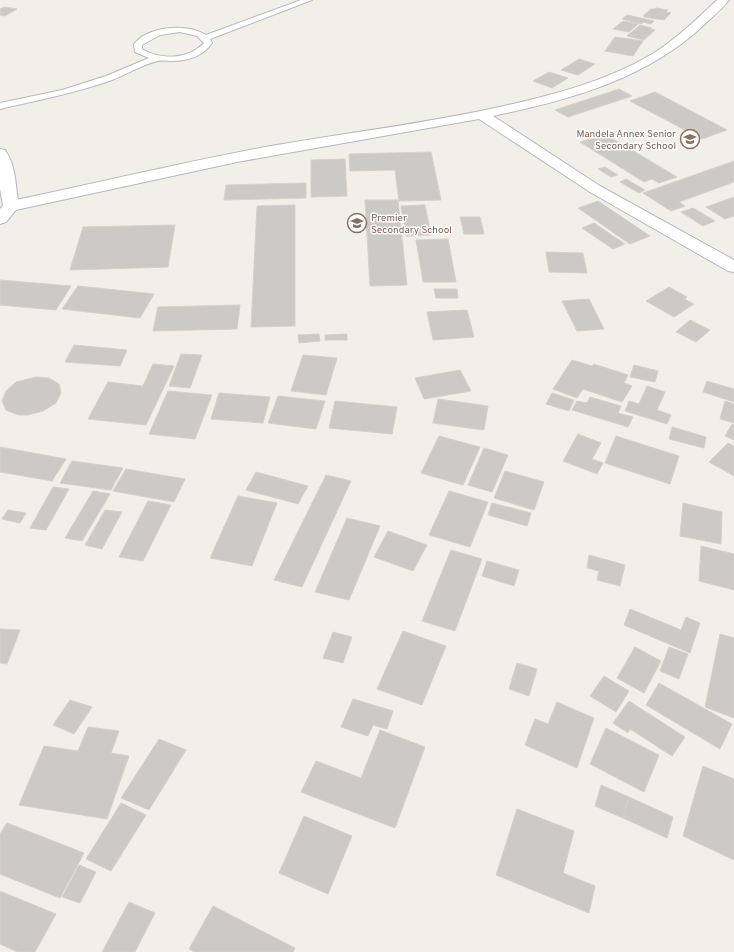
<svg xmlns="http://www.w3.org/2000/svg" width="734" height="952" viewBox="0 0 734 952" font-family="Overpass,sans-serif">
<rect width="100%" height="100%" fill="#f1efe8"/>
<path fill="#cccac5" stroke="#d6d1c6" d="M 4,7 L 17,9 L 5,16 L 0,15 L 0,9 Z
M 656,8 L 668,10 L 666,12 L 671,13 L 664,20 L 644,17 L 645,16 L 643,16 L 651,9 L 654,9 Z
M 627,15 L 654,21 L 651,24 L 643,22 L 642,24 L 622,19 Z
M 623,21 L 638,24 L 629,32 L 613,29 Z
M 640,25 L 652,28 L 650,29 L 655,30 L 644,40 L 627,36 Z
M 615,37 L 643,41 L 633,56 L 605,51 Z
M 579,59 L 595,64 L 578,75 L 561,70 Z
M 549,72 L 568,78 L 552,88 L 533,81 Z
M 619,89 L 632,96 L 568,117 L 555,110 Z
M 655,92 L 727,130 L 702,139 L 630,101 Z
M 605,134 L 677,177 L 659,183 L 652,179 L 644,182 L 580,142 Z
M 431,152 L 441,200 L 399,201 L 395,170 L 350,171 L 349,154 Z
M 345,159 L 347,196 L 311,197 L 311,160 Z
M 734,161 L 734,182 L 679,202 L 685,206 L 671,211 L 643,193 Z
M 605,167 L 618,175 L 611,177 L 598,169 Z
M 626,179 L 645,190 L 639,193 L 620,182 Z
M 306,183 L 306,198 L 224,200 L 226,185 Z
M 734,197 L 734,216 L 725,219 L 706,207 Z
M 365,200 L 398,200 L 407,285 L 370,286 Z
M 598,201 L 650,236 L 630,244 L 578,208 Z
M 295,205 L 295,326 L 251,327 L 257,206 Z
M 425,205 L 431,235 L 406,236 L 401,206 Z
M 693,208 L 715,221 L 703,226 L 681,212 Z
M 460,217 L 480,217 L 484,234 L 464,234 Z
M 594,223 L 625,244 L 613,249 L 582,228 Z
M 175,225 L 168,267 L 70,270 L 83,227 Z
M 448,239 L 456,282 L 423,282 L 416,240 Z
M 546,252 L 583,253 L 587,273 L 549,272 Z
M 0,280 L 71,286 L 56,310 L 0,305 Z
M 78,286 L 154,294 L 140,318 L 62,309 Z
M 669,287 L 687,297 L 684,299 L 694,304 L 674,317 L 646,301 Z
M 434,289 L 457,289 L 458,298 L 436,298 Z
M 589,299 L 604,329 L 577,331 L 562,301 Z
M 240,305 L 237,329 L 153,331 L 158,307 Z
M 467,310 L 474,337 L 433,340 L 427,312 Z
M 690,320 L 710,330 L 696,342 L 676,332 Z
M 319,334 L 320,341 L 299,343 L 298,335 Z
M 347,334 L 347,340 L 325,340 L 325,335 Z
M 74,345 L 127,350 L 120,366 L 65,362 Z
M 181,354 L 202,355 L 190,388 L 169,386 Z
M 303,355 L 337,358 L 326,395 L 291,391 Z
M 572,360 L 592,366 L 594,364 L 628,375 L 624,383 L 632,386 L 622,402 L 583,389 L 577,398 L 553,389 Z
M 153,364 L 174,366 L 146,425 L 88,419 L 108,382 L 143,386 Z
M 634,365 L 658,371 L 655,382 L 630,377 Z
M 460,370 L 471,391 L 424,399 L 415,378 Z
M 36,377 L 49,378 L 59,384 L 61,393 L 56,403 L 43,411 L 28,415 L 18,415 L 6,410 L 2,401 L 6,391 L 16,382 Z
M 707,381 L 734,389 L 734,402 L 703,392 Z
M 647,386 L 665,392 L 657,410 L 671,415 L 667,424 L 625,411 L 629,401 L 639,404 Z
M 168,391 L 212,395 L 195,439 L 149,434 Z
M 219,393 L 270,397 L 263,423 L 211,419 Z
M 552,393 L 574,400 L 569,411 L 546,404 Z
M 278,396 L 325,401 L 316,429 L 268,423 Z
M 590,397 L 621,406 L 618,413 L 633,417 L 628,427 L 572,410 L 577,401 L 587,403 Z
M 438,399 L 488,406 L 484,430 L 433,423 Z
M 335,401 L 397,407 L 392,434 L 329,428 Z
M 725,401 L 734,404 L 734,423 L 720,419 Z
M 732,424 L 734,425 L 734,440 L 725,436 Z
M 672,427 L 706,437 L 704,448 L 669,439 Z
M 578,434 L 601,443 L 592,459 L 603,463 L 597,474 L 563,461 Z
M 439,436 L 480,447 L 463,485 L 421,473 Z
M 616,436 L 679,456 L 670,484 L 605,463 Z
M 728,443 L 734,446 L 734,476 L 709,462 Z
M 0,447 L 66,459 L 52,481 L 0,472 Z
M 484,448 L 508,455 L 492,492 L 468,485 Z
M 72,461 L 123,468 L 111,490 L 60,483 Z
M 126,469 L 185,479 L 174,502 L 113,491 Z
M 505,471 L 544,482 L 534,510 L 494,498 Z
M 256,472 L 308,486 L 298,504 L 246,490 Z
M 326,475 L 351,481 L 302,587 L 274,580 Z
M 53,487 L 69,489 L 46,530 L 30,528 Z
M 93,491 L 110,494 L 82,541 L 65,538 Z
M 449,491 L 488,502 L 470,547 L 429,535 Z
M 238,496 L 277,503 L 252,566 L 210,558 Z
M 148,501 L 171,505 L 143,561 L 119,557 Z
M 492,503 L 531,513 L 527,526 L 488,515 Z
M 683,503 L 722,512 L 721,544 L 680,536 Z
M 8,510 L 26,513 L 20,523 L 2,519 Z
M 105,510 L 122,512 L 102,549 L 85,545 Z
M 347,518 L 380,526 L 349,600 L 315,592 Z
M 388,531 L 427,545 L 413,571 L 374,557 Z
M 701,546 L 734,554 L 734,590 L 699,581 Z
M 451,550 L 482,559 L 455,631 L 422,621 Z
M 589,555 L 625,565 L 620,586 L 597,580 L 599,571 L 587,568 Z
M 487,561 L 519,570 L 514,586 L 482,576 Z
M 630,609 L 681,630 L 686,617 L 700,623 L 690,653 L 624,625 Z
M 0,629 L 20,630 L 7,664 L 0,663 Z
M 403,631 L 446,646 L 422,705 L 377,689 Z
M 333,632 L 352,637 L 343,663 L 323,658 Z
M 720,634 L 734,638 L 734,718 L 705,707 Z
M 635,647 L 661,661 L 644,693 L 617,678 Z
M 669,647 L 688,654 L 679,679 L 660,671 Z
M 517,663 L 537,669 L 529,696 L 509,689 Z
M 604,676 L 629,691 L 616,712 L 590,696 Z
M 659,683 L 732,724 L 720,749 L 646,705 Z
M 353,699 L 393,711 L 387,729 L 373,725 L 368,736 L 341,727 Z
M 70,700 L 92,707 L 74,734 L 53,725 Z
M 629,701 L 685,737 L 672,756 L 630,729 L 628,733 L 613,723 Z
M 557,702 L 594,718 L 577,768 L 525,745 L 535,719 L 548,724 Z
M 88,727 L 119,731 L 111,753 L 129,756 L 107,819 L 19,805 L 44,746 L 78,751 Z
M 606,728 L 659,755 L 644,792 L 590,764 Z
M 380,730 L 425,747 L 395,828 L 301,792 L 316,761 L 361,778 Z
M 159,739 L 186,750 L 149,810 L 121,798 Z
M 703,766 L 734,779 L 734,860 L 683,836 Z
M 601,785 L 629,797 L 623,818 L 595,806 Z
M 629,797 L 673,817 L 667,838 L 623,818 Z
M 121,803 L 146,815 L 111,871 L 86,859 Z
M 517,809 L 574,831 L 563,873 L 595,886 L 589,913 L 496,875 Z
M 304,816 L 352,836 L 328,894 L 279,873 Z
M 7,823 L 84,853 L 60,898 L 0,874 L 0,834 Z
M 79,865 L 96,872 L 80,903 L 62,897 Z
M 0,891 L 56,914 L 35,952 L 18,952 L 0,944 Z
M 129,902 L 155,913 L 135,952 L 102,952 Z
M 213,906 L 295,948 L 293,952 L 194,952 L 189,949 Z"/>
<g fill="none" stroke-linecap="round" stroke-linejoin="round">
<g stroke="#b5b8bc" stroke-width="2">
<path id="service" d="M 301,0 L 312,0 L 210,39 L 212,43 C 203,56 188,61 172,61 C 168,61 162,60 157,61 C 142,65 127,74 112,80 C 76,93 38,100 0,109 L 0,103 L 62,90 L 106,76 L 149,58 L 135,52 L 134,44 C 149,26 186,23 206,35 ZM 180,32 L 197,36 L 204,43 C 188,60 161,60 142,49 L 142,45 L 160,35 Z"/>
</g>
<g stroke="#b5b8bc" stroke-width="2">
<path id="minor" d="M 717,0 L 729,0 C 722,9 713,16 705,24 C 647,79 570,100 493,116 L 600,186 L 734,260 L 734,272 L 728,271 L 590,192 L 479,119 L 237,162 L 11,211 L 5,209 L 3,206 L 5,203 L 11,201 C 98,183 184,162 271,146 C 346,133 421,124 495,108 C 549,96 606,82 654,53 C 677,38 697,19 717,0 Z"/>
</g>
<g stroke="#b5b8bc" stroke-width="2">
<path id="tertiary" d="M 0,149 L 5,150 C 17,167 15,187 19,206 L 6,222 L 0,224 L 0,209 L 3,205 L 0,189 Z"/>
</g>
<use href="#service" fill="#fff" fill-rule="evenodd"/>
<use href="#minor" fill="#fff" fill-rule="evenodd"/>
<use href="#tertiary" fill="#fff" fill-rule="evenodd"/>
</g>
<defs>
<g id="school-ring" transform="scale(1)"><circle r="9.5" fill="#fff" stroke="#8d6e63" stroke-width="1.5"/><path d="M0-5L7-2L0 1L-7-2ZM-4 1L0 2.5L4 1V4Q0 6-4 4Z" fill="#8d6e63"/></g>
</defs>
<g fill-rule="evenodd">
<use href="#school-ring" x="690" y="139"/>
<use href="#school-ring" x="357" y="223"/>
</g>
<g text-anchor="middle" stroke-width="3" stroke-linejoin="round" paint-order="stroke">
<g font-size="10" fill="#785e54" stroke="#fff" text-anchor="end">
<text x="676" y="137">Mandela Annex Senior<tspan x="676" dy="12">Secondary School</tspan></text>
<text x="371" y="221" text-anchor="start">Premier<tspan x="371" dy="12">Secondary School</tspan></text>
</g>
</g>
</svg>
